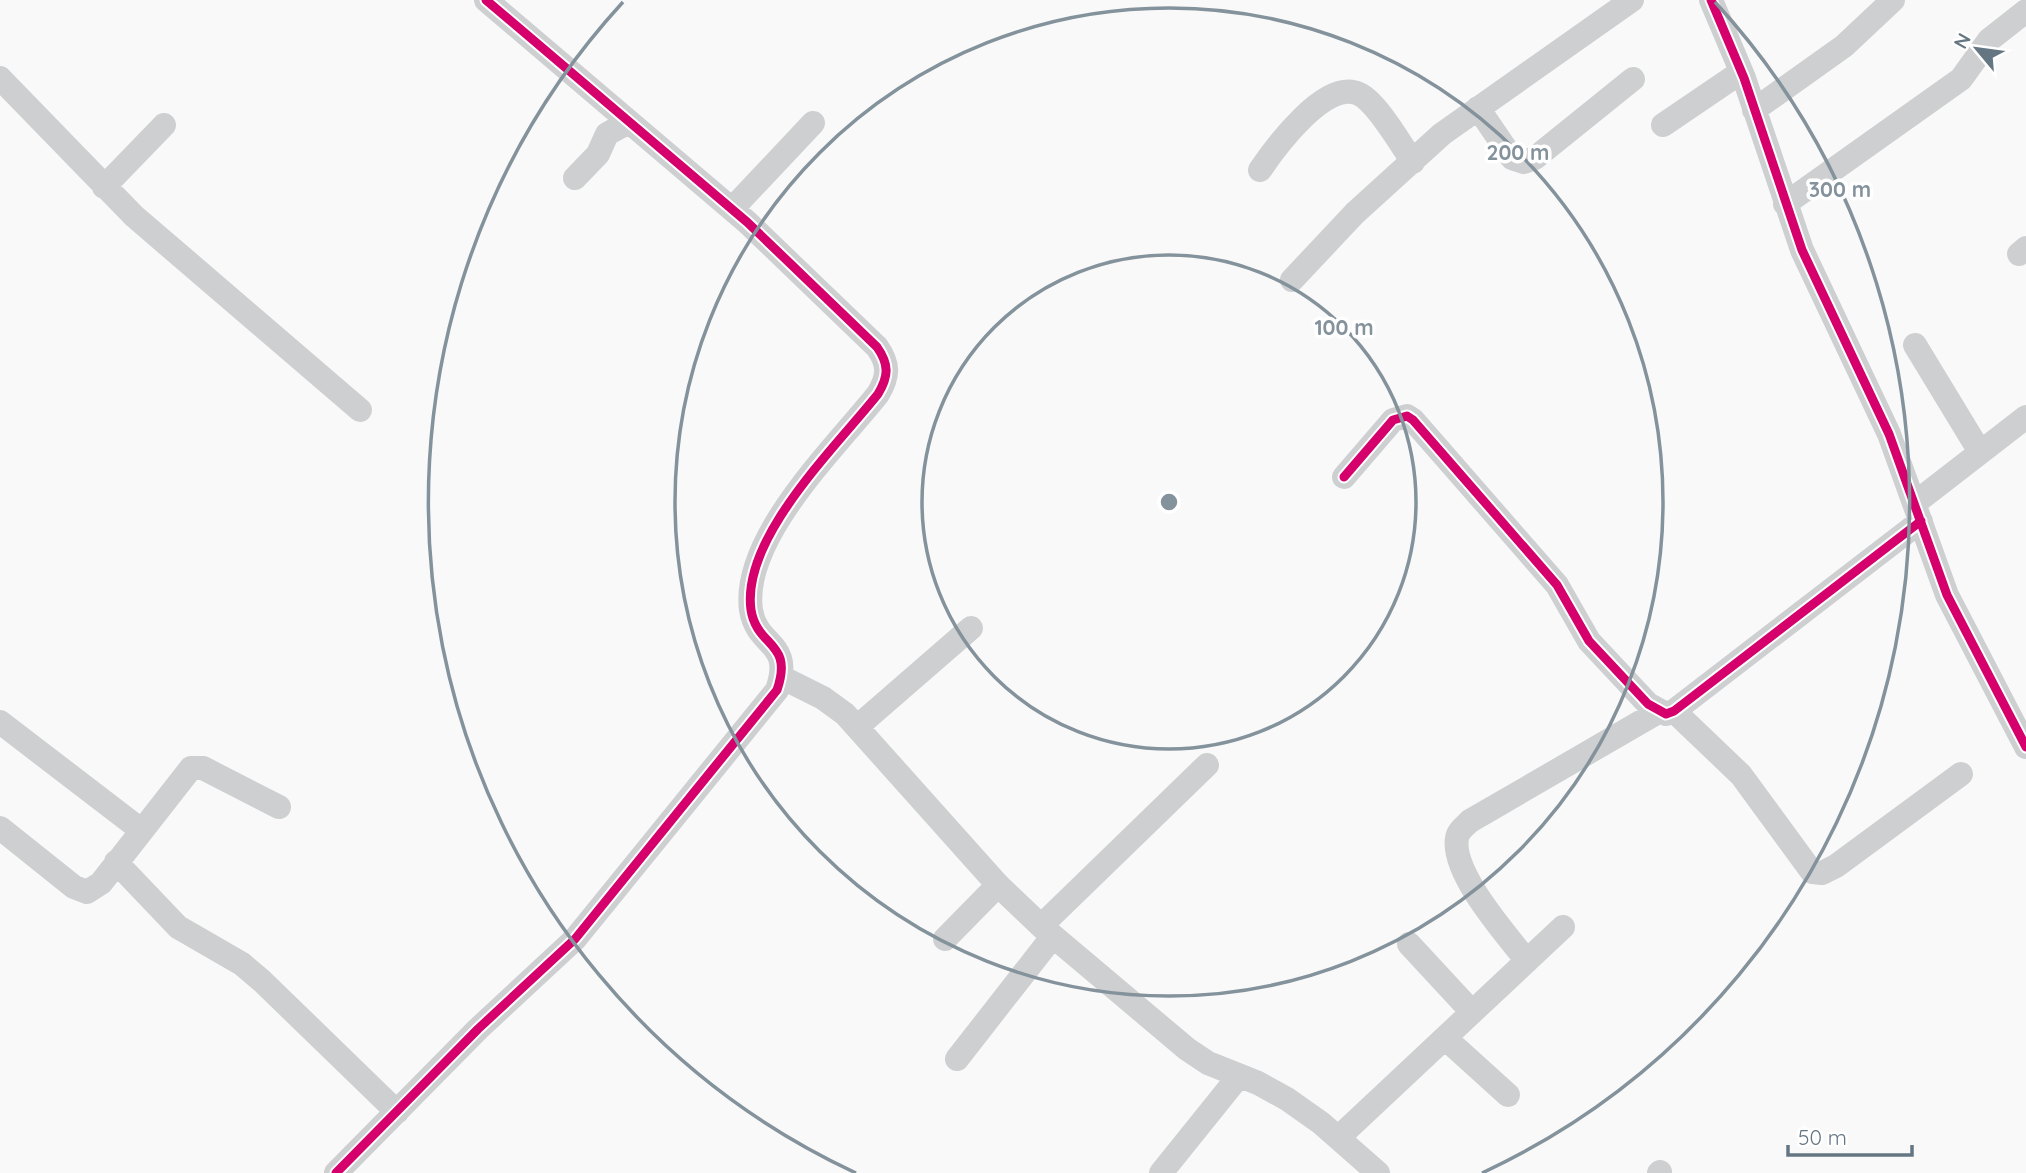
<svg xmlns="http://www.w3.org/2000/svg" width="2026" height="1173" viewBox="0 0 2026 1173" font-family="Quicksand,sans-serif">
<rect width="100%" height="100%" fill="#f9f9f9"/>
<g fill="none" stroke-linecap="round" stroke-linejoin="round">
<path stroke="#cecfd0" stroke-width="24" d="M 1711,0 L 1744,78 L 1802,250 L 1889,434 L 1947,595 L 2026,747
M 0,78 L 134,216 L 360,410
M 1478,108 L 1512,158 L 1524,162 L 1535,158 L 1633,79
M 1754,110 L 1844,46 L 1893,0
M 1663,125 L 1741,72
M 1260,170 C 1275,148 1326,78 1359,94 C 1377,102 1401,145 1413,162
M 575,178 L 598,154 L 607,134 L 629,122
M 104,187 L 164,125
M 1785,204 L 1961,79 L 1989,40 L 2026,11
M 732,209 L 813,123
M 2019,254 L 2026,248
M 1292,280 L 1355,213 L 1442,134 L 1632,0
M 1915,345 L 1980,452
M 1344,477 L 1393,420 L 1407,416 L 1413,420 L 1557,585 L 1589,641 L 1648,704 L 1666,714 L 1674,711 L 1921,521
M 1915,503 L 2026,417
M 781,677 L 823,698 L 845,714 L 998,885 L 1041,926 L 1187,1049 L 1208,1063 L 1258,1083 L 1287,1099 L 1321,1123 L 1378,1173
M 1674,711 L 1741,775 L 1812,872 L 1822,873 L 1836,866 L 1961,774
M 0,722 L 141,830
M 857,727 L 971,628
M 0,828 L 74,887 L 87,892 L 101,883 L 191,768 L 203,768 L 279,807
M 116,862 L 178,927 L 242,964 L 262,981 L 397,1112
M 1041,926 L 1207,765
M 945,939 L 998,885
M 1409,944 L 1472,1012
M 1527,961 C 1506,934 1451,873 1457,838 C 1458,831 1465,826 1470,821 L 1658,712
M 1445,1038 L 1508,1095
M 957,1059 L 1053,936
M 1338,1138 L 1563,927
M 336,1173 L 478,1029 L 575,939 L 777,690 C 794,641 757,648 751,610 C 741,538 836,447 878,394 C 889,376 889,364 877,347 L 747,222 L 486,0
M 1161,1173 L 1239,1076
M 1659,1173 L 1660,1172"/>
<g stroke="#fff" stroke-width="13">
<path id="cycleway" d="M 1711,0 L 1744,78 L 1802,250 L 1889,434 L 1947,595 L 2026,747
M 1344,477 L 1393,420 L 1407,416 L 1413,420 L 1557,585 L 1589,641 L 1648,704 L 1666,714 L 1674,711 L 1921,521
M 336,1173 L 478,1029 L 575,939 L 777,690 C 794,641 757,648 751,610 C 741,538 836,447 878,394 C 889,376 889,364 877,347 L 747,222 L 486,0"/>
</g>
<use href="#cycleway" stroke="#d6006c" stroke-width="9"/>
</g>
<g fill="none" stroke="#84929c" stroke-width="3.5">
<circle cx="1169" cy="502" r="247"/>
<circle cx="1169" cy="502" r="494"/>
<path d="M856 1173A740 740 0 0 1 623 2M1715 2A740 740 0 0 1 1482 1173"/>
</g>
<circle cx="1169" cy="502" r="10" fill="#84929c" stroke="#fff" stroke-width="3.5"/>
<g font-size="21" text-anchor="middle" font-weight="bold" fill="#84929c" stroke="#fff" stroke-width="7" stroke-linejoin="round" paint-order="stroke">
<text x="1518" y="160">200 m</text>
<text x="1840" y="197">300 m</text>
<text x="1344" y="335">100 m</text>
</g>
<g transform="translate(1977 49) rotate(299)" stroke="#ffffff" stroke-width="5" paint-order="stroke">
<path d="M0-5L12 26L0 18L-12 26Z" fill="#657683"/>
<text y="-10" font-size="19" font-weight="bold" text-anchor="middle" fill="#657683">N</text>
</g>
<path d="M1788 1145v10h124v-10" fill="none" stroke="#657683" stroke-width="3.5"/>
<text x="1798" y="1145" font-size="21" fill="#657683" stroke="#ffffff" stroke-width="5" paint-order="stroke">50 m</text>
</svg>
